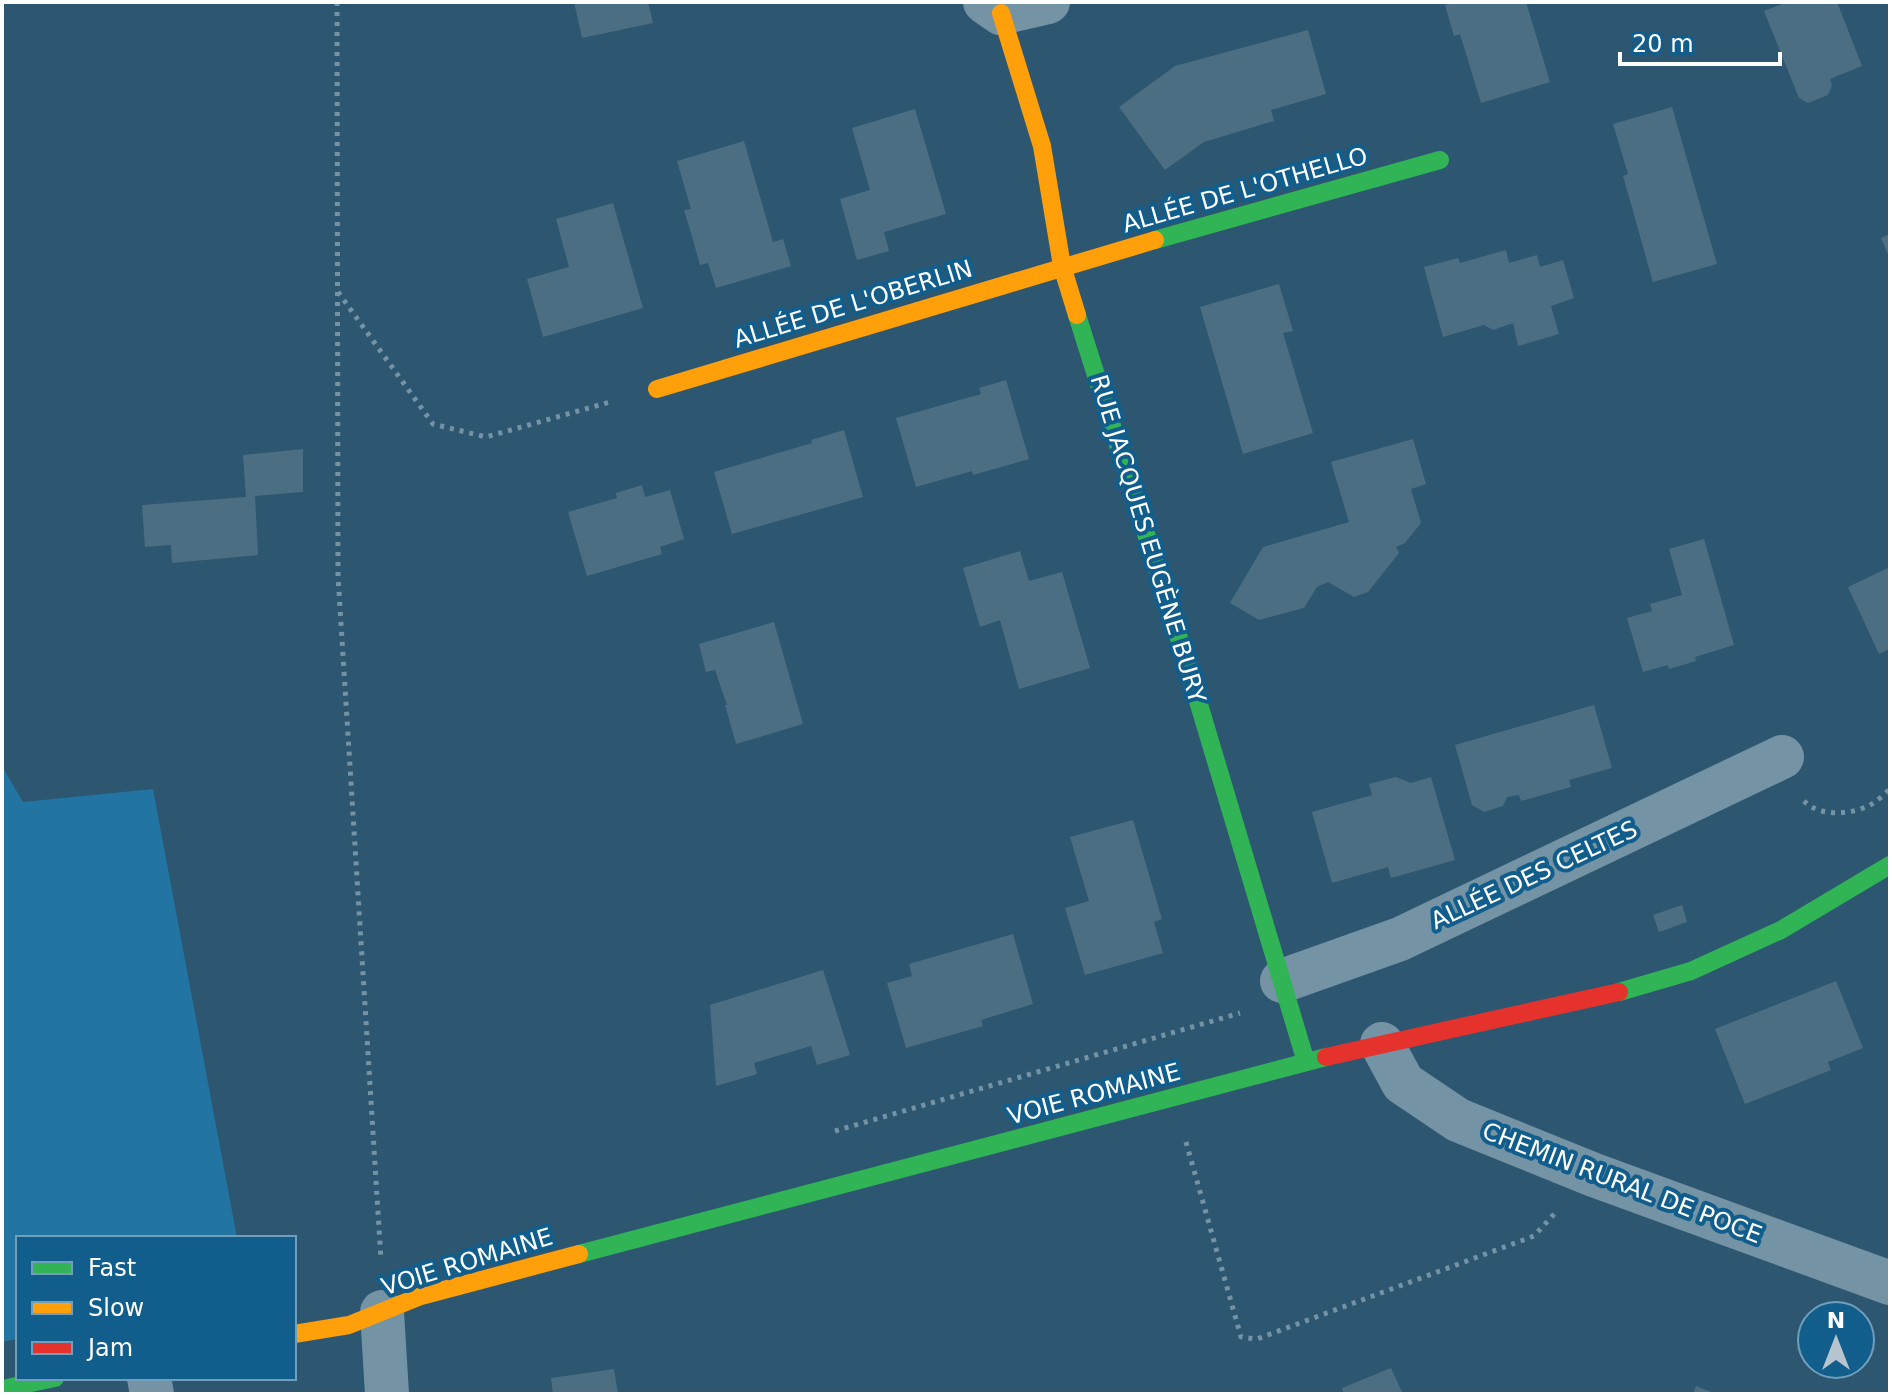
<svg xmlns="http://www.w3.org/2000/svg" width="1892" height="1396" viewBox="0 0 1892 1396" font-family="'DejaVu Sans',sans-serif">
<rect width="100%" height="100%" fill="#2d5771"/>
<path fill="#2274a2" d="M 2,766 L 23,802 L 153,789 L 237,1238 L 18,1238 L 18,1339 L 2,1342 Z"/>
<path fill="#4c6e82" d="M 574,2 L 648,2 L 653,23 L 582,38 Z
M 1444,2 L 1526,2 L 1550,82 L 1481,103 L 1460,34 L 1454,36 Z
M 1788,2 L 1837,2 L 1862,66 L 1830,79 L 1832,85 L 1828,95 L 1808,103 L 1799,98 L 1764,11 Z
M 1308,30 L 1326,94 L 1271,110 L 1274,121 L 1204,142 L 1165,170 L 1119,107 L 1175,66 Z
M 1672,107 L 1717,264 L 1653,282 L 1623,176 L 1628,174 L 1613,124 Z
M 915,109 L 946,214 L 884,232 L 889,251 L 857,260 L 840,199 L 870,190 L 852,128 Z
M 744,141 L 773,242 L 783,239 L 791,266 L 716,288 L 708,263 L 700,265 L 691,233 L 684,210 L 691,209 L 677,161 Z
M 613,203 L 643,308 L 543,337 L 527,279 L 569,267 L 556,219 Z
M 1890,234 L 1890,259 L 1881,238 Z
M 1506,250 L 1509,263 L 1537,255 L 1540,267 L 1563,260 L 1574,298 L 1551,306 L 1559,334 L 1518,346 L 1513,323 L 1493,330 L 1484,325 L 1443,337 L 1424,267 L 1458,258 L 1460,263 Z
M 1279,284 L 1293,331 L 1283,333 L 1313,433 L 1243,454 L 1200,307 Z
M 1006,380 L 1029,459 L 973,475 L 972,471 L 916,487 L 896,418 L 981,394 L 979,388 Z
M 844,430 L 863,497 L 732,534 L 714,472 L 812,443 L 811,440 Z
M 1413,439 L 1426,484 L 1411,489 L 1421,523 L 1405,543 L 1396,547 L 1399,553 L 1368,592 L 1354,597 L 1328,582 L 1317,587 L 1304,608 L 1259,620 L 1230,603 L 1263,547 L 1349,522 L 1331,462 Z
M 303,449 L 303,492 L 255,496 L 258,555 L 172,563 L 171,545 L 145,547 L 142,505 L 246,497 L 243,455 Z
M 642,485 L 645,497 L 670,490 L 684,539 L 660,547 L 662,554 L 587,576 L 568,512 L 617,498 L 616,493 Z
M 1704,539 L 1734,645 L 1695,657 L 1696,661 L 1669,669 L 1668,665 L 1643,672 L 1627,618 L 1652,611 L 1650,604 L 1682,595 L 1669,549 Z
M 1020,551 L 1029,581 L 1062,572 L 1090,668 L 1019,689 L 1000,620 L 980,627 L 963,568 Z
M 1890,567 L 1890,649 L 1879,654 L 1848,587 Z
M 774,622 L 803,724 L 736,744 L 725,705 L 727,705 L 715,670 L 706,672 L 699,644 Z
M 1594,705 L 1612,768 L 1569,780 L 1571,787 L 1521,801 L 1519,795 L 1507,797 L 1503,806 L 1484,812 L 1472,805 L 1455,745 Z
M 1396,777 L 1411,783 L 1431,777 L 1455,860 L 1391,878 L 1388,867 L 1332,883 L 1312,812 L 1372,795 L 1369,784 Z
M 1133,820 L 1162,919 L 1154,922 L 1163,953 L 1085,975 L 1065,908 L 1089,901 L 1070,837 Z
M 1682,905 L 1687,922 L 1659,932 L 1653,915 Z
M 1013,934 L 1033,1004 L 981,1020 L 983,1026 L 906,1048 L 887,983 L 912,976 L 909,964 Z
M 823,970 L 850,1055 L 817,1065 L 811,1046 L 754,1063 L 757,1074 L 716,1086 L 710,1005 Z
M 1836,981 L 1863,1048 L 1828,1062 L 1831,1070 L 1745,1104 L 1715,1029 Z
M 1391,1368 L 1402,1392 L 1344,1394 L 1342,1388 Z
M 614,1369 L 618,1394 L 553,1394 L 551,1378 Z
M 1696,1386 L 1716,1394 L 1693,1394 Z"/>
<g fill="none" stroke-linecap="round" stroke-linejoin="round">
<path stroke="#7493a5" stroke-width="5" stroke-dasharray="4 6" stroke-linecap="butt" d="M 337,2 L 338,576 L 381,1260
M 338,292 L 433,424 L 486,437 L 610,402
M 1804,801 C 1819,817 1851,815 1870,805 C 1877,802 1884,794 1890,789
M 835,1131 L 1240,1013
M 1186,1142 L 1241,1337 L 1257,1339 L 1534,1236 L 1556,1212"/>
<path stroke="#7493a5" stroke-width="44" d="M 985,2 L 1001,13 L 1048,2
M 1282,981 L 1400,939 L 1782,757
M 1382,1044 L 1403,1083 L 1458,1120 L 1594,1175 L 1890,1283
M 382,1312 L 387,1394
M 149,1378 L 152,1394"/>
<path stroke="#30b455" stroke-width="18" d="M 1155,240 L 1440,160
M 1077,315 L 1183,651 L 1306,1062
M 1619,992 L 1691,971 L 1781,930 L 1890,865
M 579,1254 L 1326,1057
M 2,1389 L 55,1378"/>
<path stroke="#ff9f0a" stroke-width="18" d="M 1001,13 L 1042,146 L 1062,266 L 1077,315
M 657,389 L 1155,240
M 294,1334 L 349,1325 L 421,1296 L 579,1254"/>
<path stroke="#e5322d" stroke-width="18" d="M 1326,1057 L 1619,992"/>
</g>
<g text-anchor="middle" stroke-width="8" stroke-linejoin="round" paint-order="stroke">
<g font-size="24" fill="#fff" stroke="#115e8d">
<text transform="translate(1245 190) rotate(-16)" y="8">ALLÉE DE L'OTHELLO</text>
<text transform="translate(853 304) rotate(-17)" y="8">ALLÉE DE L'OBERLIN</text>
<text transform="translate(1148 539) rotate(73)" y="8">RUE JACQUES EUGÈNE BURY</text>
<text transform="translate(1534 875) rotate(-25)" y="8">ALLÉE DES CELTES</text>
<text transform="translate(1094 1094) rotate(-15)" y="8">VOIE ROMAINE</text>
<text transform="translate(1622 1183) rotate(21)" y="8">CHEMIN RURAL DE POCE</text>
<text transform="translate(467 1262) rotate(-17)" y="8">VOIE ROMAINE</text>
</g>
</g>
<rect width="1892" height="1396" fill="none" stroke="#ffffff" stroke-width="8"/>
<rect x="16" y="1236" width="280" height="144" fill="#115e8d" stroke="#709ebb" stroke-width="2"/>
<rect x="32" y="1262" width="40" height="12" fill="#30b455" stroke="#709ebb" stroke-width="2"/>
<text x="88" y="1276" font-size="24" fill="#ffffff">Fast</text>
<rect x="32" y="1302" width="40" height="12" fill="#ff9f0a" stroke="#709ebb" stroke-width="2"/>
<text x="88" y="1316" font-size="24" fill="#ffffff">Slow</text>
<rect x="32" y="1342" width="40" height="12" fill="#e5322d" stroke="#709ebb" stroke-width="2"/>
<text x="88" y="1356" font-size="24" fill="#ffffff">Jam</text>
<g transform="translate(1836 1340)"><circle r="38" fill="#115e8d" stroke="#709ebb" stroke-width="2"/>
<path d="M0-6L14 30L0 20L-14 30Z" fill="#b6c4cd"/>
<text y="-12" font-size="22" font-weight="bold" text-anchor="middle" fill="#ffffff">N</text>
</g>
<path d="M1620 52v12h160v-12" fill="none" stroke="#ffffff" stroke-width="4"/>
<text x="1632" y="52" font-size="24" fill="#ffffff" stroke="#115e8d" stroke-width="6" paint-order="stroke">20 m</text>
</svg>
